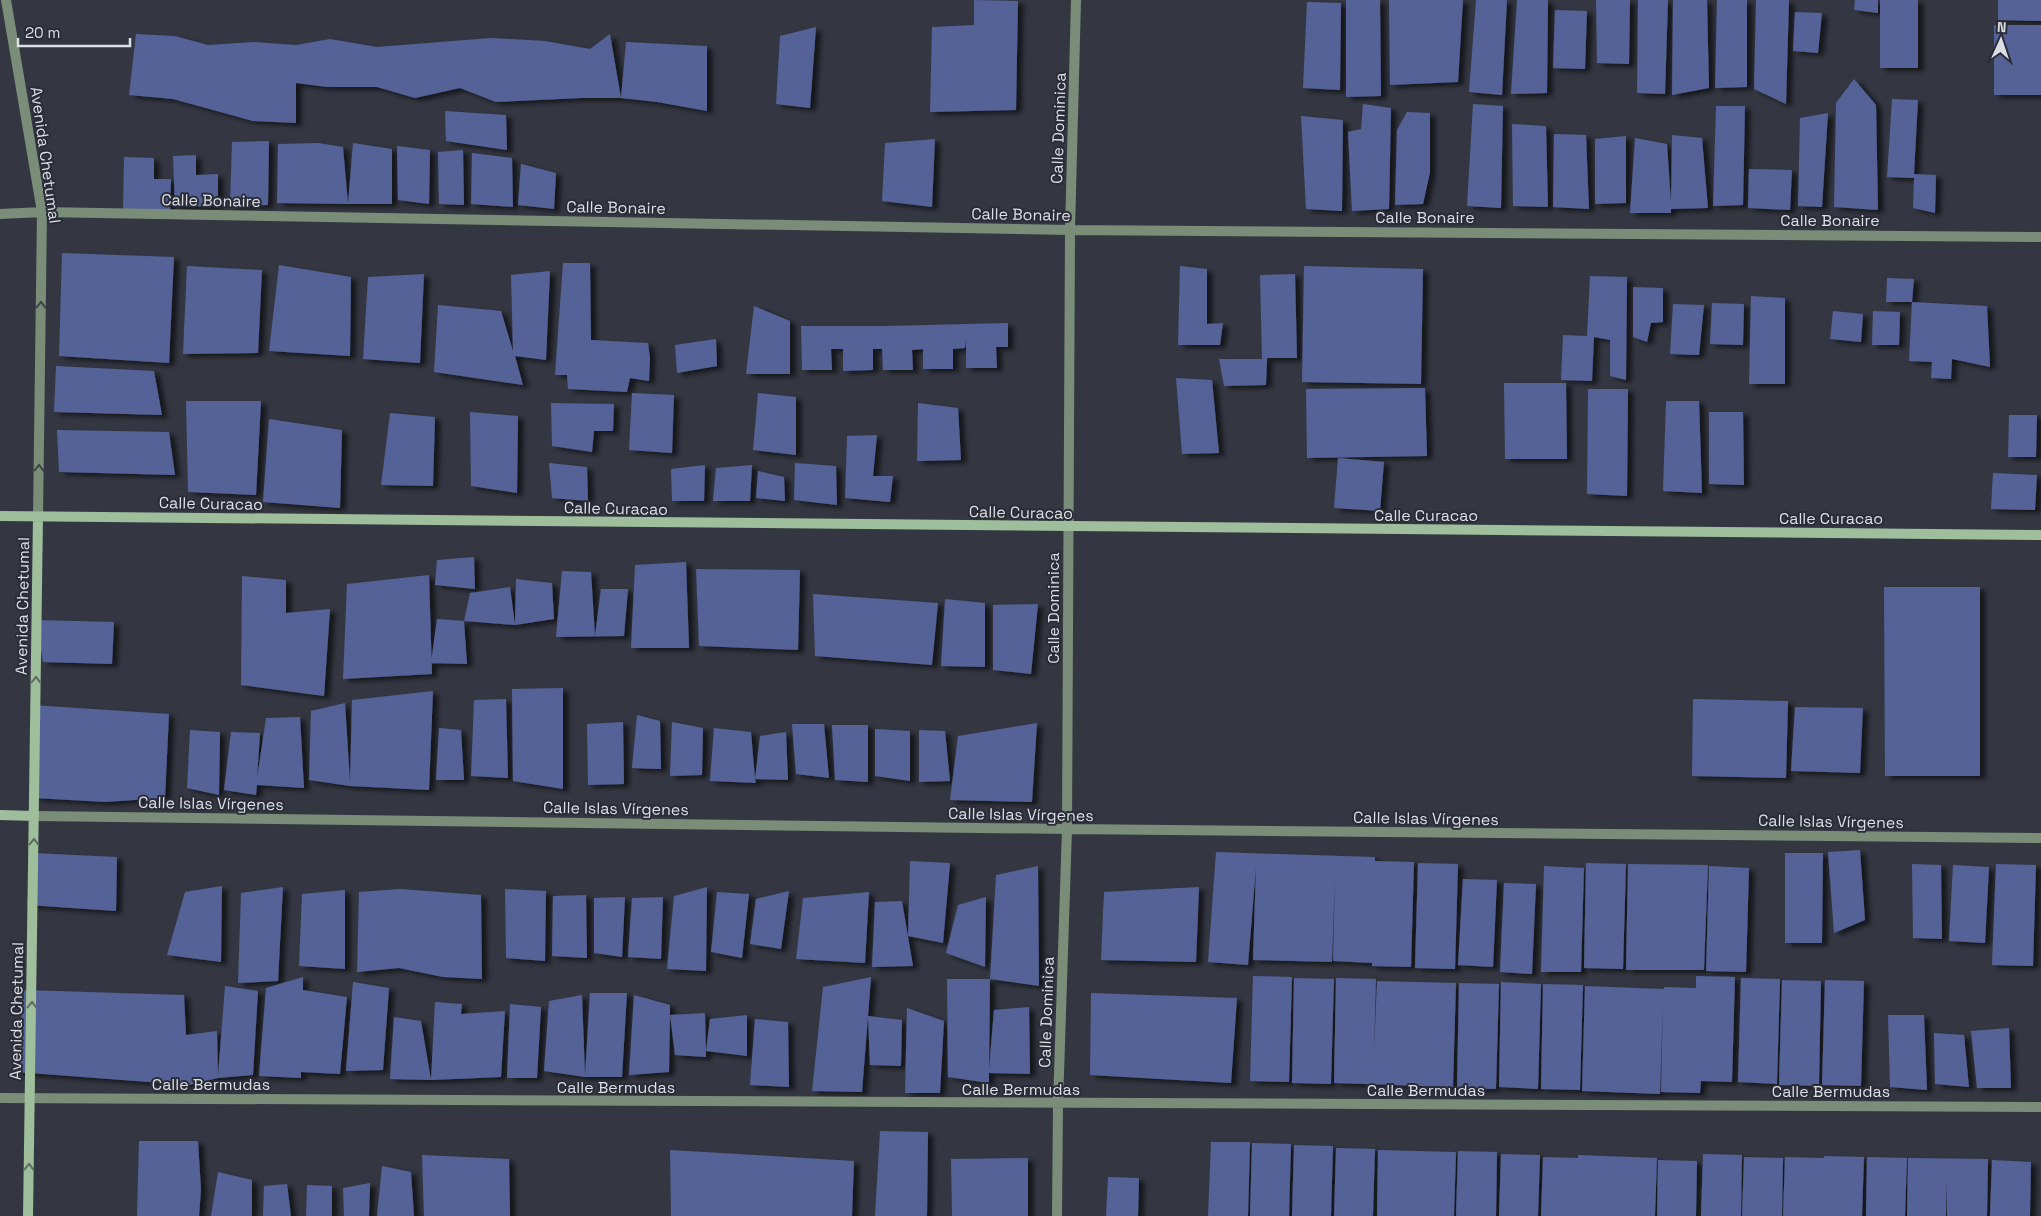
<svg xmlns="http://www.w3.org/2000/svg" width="2041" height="1216" viewBox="0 0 2041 1216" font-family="'Space Grotesk',sans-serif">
<defs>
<filter id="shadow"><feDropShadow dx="5.5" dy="3" stdDeviation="2.5" flood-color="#0009"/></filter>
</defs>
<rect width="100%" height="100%" fill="#343742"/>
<path fill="#556297" filter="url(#shadow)" d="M 974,0 L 1018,1 L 1016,110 L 930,112 L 932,27 L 974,25 Z
M 1346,0 L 1380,0 L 1381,96 L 1346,97 Z
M 1389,0 L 1463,0 L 1458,82 L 1390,85 Z
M 1476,0 L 1507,0 L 1502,95 L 1469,92 Z
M 1517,0 L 1548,0 L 1547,93 L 1511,94 Z
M 1596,0 L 1630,0 L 1629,64 L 1597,63 Z
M 1638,0 L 1668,0 L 1665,94 L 1637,93 Z
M 1673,0 L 1707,0 L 1709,88 L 1672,95 Z
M 1717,0 L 1747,0 L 1747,87 L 1715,88 Z
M 1756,0 L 1789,0 L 1786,104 L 1754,89 Z
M 1855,0 L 1878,0 L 1878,13 L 1854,10 Z
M 1880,0 L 1918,0 L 1918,68 L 1880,68 Z
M 1998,0 L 2041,0 L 2041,21 L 1998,20 Z
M 1307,2 L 1341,3 L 1340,90 L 1303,88 Z
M 1555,10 L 1587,11 L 1585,69 L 1553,68 Z
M 1795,12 L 1822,13 L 1818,53 L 1793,51 Z
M 1994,25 L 2041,25 L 2041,95 L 1994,95 Z
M 816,27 L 810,108 L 776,104 L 780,36 Z
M 136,34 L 175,36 L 208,45 L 254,42 L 296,45 L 330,39 L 377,47 L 491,38 L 545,41 L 590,49 L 610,34 L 621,98 L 581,98 L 496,102 L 460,88 L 415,98 L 377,87 L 327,87 L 296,83 L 296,123 L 253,121 L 173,99 L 129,95 Z
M 626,42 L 707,46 L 707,111 L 657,102 L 621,98 Z
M 1854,79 L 1876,105 L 1878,210 L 1834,207 L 1836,103 Z
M 1892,99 L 1918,100 L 1914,174 L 1936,175 L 1935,213 L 1913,208 L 1914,178 L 1887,177 Z
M 1363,104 L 1391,108 L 1389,209 L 1352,211 L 1348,132 L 1361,129 Z
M 1473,104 L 1503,106 L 1501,208 L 1467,206 Z
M 1716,106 L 1745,106 L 1743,205 L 1713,206 Z
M 445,111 L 506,115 L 507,150 L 446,141 Z
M 1407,112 L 1430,113 L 1430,172 L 1423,204 L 1395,205 L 1397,130 Z
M 1828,113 L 1822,207 L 1798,206 L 1800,118 Z
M 1301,116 L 1343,120 L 1342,211 L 1306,209 Z
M 1512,124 L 1546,126 L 1548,207 L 1513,206 Z
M 1554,134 L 1586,135 L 1589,209 L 1553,207 Z
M 1672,135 L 1702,138 L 1708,208 L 1671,209 L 1671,213 L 1630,213 L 1635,138 L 1667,144 L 1671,203 Z
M 1626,136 L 1626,203 L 1595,204 L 1595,139 Z
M 935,139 L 932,207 L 882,201 L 885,143 Z
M 269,141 L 268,205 L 230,206 L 232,142 Z
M 318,143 L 343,147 L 348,204 L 277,203 L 278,144 Z
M 353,143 L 392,149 L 392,204 L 348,204 Z
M 397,146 L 430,150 L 429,204 L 398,200 Z
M 463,150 L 464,205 L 439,204 L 438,152 Z
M 472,153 L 512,158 L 513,207 L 471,204 Z
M 196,155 L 196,175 L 218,174 L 218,206 L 175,207 L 173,156 Z
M 124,157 L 154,158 L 154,179 L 171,179 L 170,213 L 123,211 Z
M 521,164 L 556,173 L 554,209 L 518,205 Z
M 1749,169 L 1792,170 L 1790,210 L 1748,208 Z
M 62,253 L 174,257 L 169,363 L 59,356 Z
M 563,263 L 590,263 L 591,340 L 648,343 L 650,358 L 649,381 L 630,378 L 627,392 L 568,389 L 567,375 L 555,375 Z
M 279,265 L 351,277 L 350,356 L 269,351 Z
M 187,266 L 262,270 L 258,353 L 183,354 Z
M 1180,266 L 1207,269 L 1207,324 L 1223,323 L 1220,345 L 1178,345 Z
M 1304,266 L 1423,269 L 1421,384 L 1302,382 Z
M 550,271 L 546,360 L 515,356 L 523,385 L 434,372 L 438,305 L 501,311 L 513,351 L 511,275 Z
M 424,274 L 420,363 L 363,359 L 368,277 Z
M 1295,274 L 1297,358 L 1267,358 L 1266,385 L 1224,386 L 1219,359 L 1262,359 L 1260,275 Z
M 1590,276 L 1627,277 L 1626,380 L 1610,376 L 1610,340 L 1594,337 L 1592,381 L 1561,380 L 1563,335 L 1587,336 Z
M 1887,278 L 1914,279 L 1912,302 L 1886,302 Z
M 1633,287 L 1663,288 L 1663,322 L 1651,323 L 1647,342 L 1633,337 Z
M 1751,296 L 1785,298 L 1785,384 L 1749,384 Z
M 1912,302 L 1987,306 L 1990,367 L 1952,359 L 1951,379 L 1931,378 L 1932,362 L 1909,361 Z
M 1712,303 L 1744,304 L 1743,345 L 1710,344 Z
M 1673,304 L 1704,305 L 1699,355 L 1670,354 Z
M 754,306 L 790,321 L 790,374 L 746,374 Z
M 1833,311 L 1863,314 L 1861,342 L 1830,339 Z
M 1873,311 L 1900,312 L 1899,345 L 1872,345 Z
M 1008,323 L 1008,347 L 996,347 L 997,368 L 966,368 L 966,340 L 965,348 L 953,349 L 953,369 L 923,369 L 923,349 L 912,350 L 913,370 L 883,370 L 882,349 L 873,349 L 873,370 L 843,371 L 843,349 L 831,349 L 832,370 L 802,370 L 801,326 L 885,326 Z
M 716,339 L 717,366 L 677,373 L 675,345 Z
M 56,366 L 154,371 L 162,415 L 54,412 Z
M 1176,378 L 1212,380 L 1219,453 L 1182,454 Z
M 1504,383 L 1566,383 L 1567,459 L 1505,459 Z
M 1425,388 L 1427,456 L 1307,458 L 1306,389 Z
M 1588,389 L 1628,389 L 1627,496 L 1587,494 Z
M 632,393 L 674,395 L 672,453 L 629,450 Z
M 758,393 L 796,397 L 796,455 L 753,450 Z
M 186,401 L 261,401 L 256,495 L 188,492 Z
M 1666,401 L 1699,401 L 1702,493 L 1663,491 Z
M 551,403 L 614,404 L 613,431 L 594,431 L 592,452 L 552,446 Z
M 918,403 L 958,408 L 961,460 L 917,461 Z
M 470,412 L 518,416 L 517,493 L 471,486 Z
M 1709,412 L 1743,412 L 1744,485 L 1709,484 Z
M 390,413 L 435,417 L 433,486 L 381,485 Z
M 2009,415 L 2037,415 L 2036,457 L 2008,457 Z
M 269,419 L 342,430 L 340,508 L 263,502 Z
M 57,430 L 169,432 L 175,475 L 59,472 Z
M 877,435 L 873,476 L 893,476 L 890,502 L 845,498 L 847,436 Z
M 1338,458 L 1384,462 L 1380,511 L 1334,508 Z
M 549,463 L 587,467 L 588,501 L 552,498 Z
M 795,463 L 836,466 L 837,505 L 794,500 Z
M 705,465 L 704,501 L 672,501 L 671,469 Z
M 752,465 L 750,501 L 713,501 L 716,468 Z
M 758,471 L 784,477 L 785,501 L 756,498 Z
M 1993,473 L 2037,475 L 2035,510 L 1991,509 Z
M 474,557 L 475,589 L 435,585 L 437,560 Z
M 686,562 L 689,648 L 631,648 L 635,565 Z
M 696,569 L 800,570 L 798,650 L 699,646 Z
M 562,571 L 591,572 L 595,636 L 601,589 L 628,589 L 624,636 L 556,637 Z
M 429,575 L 432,674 L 343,679 L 347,584 Z
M 242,576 L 286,580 L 286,613 L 330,609 L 324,696 L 241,685 Z
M 516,579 L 552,583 L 554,619 L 515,625 Z
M 510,587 L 515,625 L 464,621 L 467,664 L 431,663 L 437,619 L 464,621 L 470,593 Z
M 1884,587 L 1980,587 L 1980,776 L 1885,776 Z
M 813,594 L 938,603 L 932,665 L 815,656 Z
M 945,599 L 985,603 L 985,667 L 941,666 Z
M 1038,604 L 1031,674 L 993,670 L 993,605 Z
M 36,620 L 114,622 L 112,664 L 43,662 Z
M 563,688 L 563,789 L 513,781 L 512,689 Z
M 433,691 L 429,790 L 350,786 L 309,780 L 311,711 L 345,703 L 350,782 L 352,700 Z
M 506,699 L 508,778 L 471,776 L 474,700 Z
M 1693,699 L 1788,701 L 1786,778 L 1692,776 Z
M 32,705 L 169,714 L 165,798 L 105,802 L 34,798 Z
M 1795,707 L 1863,708 L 1860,773 L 1791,771 Z
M 637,715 L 660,721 L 661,769 L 632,768 Z
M 300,717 L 304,788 L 257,785 L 256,795 L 224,790 L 231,732 L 260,733 L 257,779 L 266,718 Z
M 623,722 L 624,784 L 588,785 L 587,724 Z
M 672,722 L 703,728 L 702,775 L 670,776 Z
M 1037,723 L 1032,802 L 950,800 L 958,736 Z
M 792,724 L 824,724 L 829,778 L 796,774 Z
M 832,725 L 868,725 L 868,782 L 835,780 Z
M 439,728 L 461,730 L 464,780 L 436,780 Z
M 714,728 L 751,732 L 755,779 L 760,736 L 786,732 L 788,780 L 755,779 L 756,783 L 710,781 Z
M 875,729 L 910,731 L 910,781 L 875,776 Z
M 190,730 L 220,732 L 219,795 L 187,788 Z
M 919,730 L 945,731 L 950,781 L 919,782 Z
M 1860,850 L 1865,920 L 1834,933 L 1828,852 Z
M 1216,852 L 1375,857 L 1375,861 L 1414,862 L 1411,967 L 1372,966 L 1372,963 L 1333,961 L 1335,877 L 1332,962 L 1253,960 L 1256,867 L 1248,965 L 1208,962 Z
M 33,853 L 117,857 L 116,911 L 27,905 Z
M 1785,853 L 1823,853 L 1822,943 L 1785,943 Z
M 910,861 L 950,863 L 943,943 L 908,936 Z
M 1418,863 L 1458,864 L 1455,969 L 1415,968 Z
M 1586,863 L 1626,864 L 1623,969 L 1584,968 Z
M 1628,864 L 1708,865 L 1704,970 L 1626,970 Z
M 1912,864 L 1941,865 L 1942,939 L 1913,938 Z
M 1996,864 L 2036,865 L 2033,966 L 1992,965 Z
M 1953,865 L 1989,867 L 1985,943 L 1949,941 Z
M 1038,866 L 1039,986 L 990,979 L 996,875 Z
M 1544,866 L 1584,868 L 1581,972 L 1541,972 Z
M 1709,866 L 1749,868 L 1746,972 L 1706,971 Z
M 1463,879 L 1497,880 L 1493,967 L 1458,965 Z
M 1504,883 L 1536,884 L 1532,974 L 1500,972 Z
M 222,886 L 221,962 L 167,955 L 185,892 Z
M 283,887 L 278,981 L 238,983 L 241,893 Z
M 707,887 L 706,971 L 667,969 L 674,896 Z
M 1199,887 L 1196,962 L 1101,960 L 1104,892 Z
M 400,889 L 481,895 L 482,979 L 443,977 L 399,968 L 357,972 L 359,892 Z
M 505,889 L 546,891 L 545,961 L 506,958 Z
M 345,890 L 345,969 L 299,966 L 302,894 Z
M 789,891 L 781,949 L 750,944 L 756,899 Z
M 717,892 L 749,894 L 742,958 L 711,952 Z
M 869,892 L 865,963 L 796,959 L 803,898 Z
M 586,895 L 587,958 L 552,956 L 553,896 Z
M 625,897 L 622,957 L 594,953 L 594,898 Z
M 663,897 L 661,959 L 628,957 L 632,898 Z
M 986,897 L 985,967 L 946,953 L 958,905 Z
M 902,901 L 913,966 L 872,967 L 875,902 Z
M 1253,976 L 1292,977 L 1289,1082 L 1250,1081 Z
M 1696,976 L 1735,977 L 1732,1082 L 1701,1081 L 1700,1093 L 1661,1092 L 1663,1002 L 1660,1094 L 1582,1091 L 1585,986 L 1664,989 L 1664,987 L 1696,988 Z
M 303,977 L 303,990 L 347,997 L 340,1074 L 301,1072 L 301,1078 L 259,1076 L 266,988 Z
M 871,977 L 868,1016 L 902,1020 L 901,1066 L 870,1065 L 868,1016 L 862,1092 L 812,1091 L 823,987 Z
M 1294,978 L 1334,979 L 1331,1084 L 1292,1083 Z
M 1336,978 L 1376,979 L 1374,1054 L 1377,981 L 1456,983 L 1453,1087 L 1334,1083 Z
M 1741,978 L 1780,979 L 1777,1084 L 1738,1082 Z
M 947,979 L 990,979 L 989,1069 L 994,1010 L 1029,1007 L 1030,1074 L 989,1073 L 989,1083 L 948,1077 Z
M 1782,980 L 1821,981 L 1819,1086 L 1779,1085 Z
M 1825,980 L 1864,981 L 1861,1086 L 1822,1085 Z
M 353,982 L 389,988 L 383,1070 L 346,1071 Z
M 1501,982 L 1541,984 L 1538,1089 L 1499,1087 Z
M 1459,983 L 1499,984 L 1496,1089 L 1457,1088 Z
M 1543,984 L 1583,985 L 1580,1090 L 1541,1089 Z
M 225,986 L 258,991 L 253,1075 L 218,1078 L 189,1085 L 16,1072 L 24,990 L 184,995 L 186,1035 L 217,1031 L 218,1076 Z
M 590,993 L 627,993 L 622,1077 L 585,1077 L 544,1071 L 549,1001 L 582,995 L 585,1075 Z
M 1091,993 L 1237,998 L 1231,1083 L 1090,1075 Z
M 634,995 L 670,1005 L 670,1015 L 705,1013 L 706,1057 L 675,1055 L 670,1015 L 669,1072 L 629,1075 Z
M 435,1002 L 462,1004 L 461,1014 L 505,1011 L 501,1077 L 431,1080 L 390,1079 L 394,1017 L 421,1021 L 431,1080 Z
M 510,1004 L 541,1007 L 537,1078 L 507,1078 Z
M 907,1008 L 944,1021 L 940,1093 L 905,1093 Z
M 747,1015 L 747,1056 L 706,1051 L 710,1019 Z
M 1888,1015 L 1924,1015 L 1927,1090 L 1890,1087 Z
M 755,1019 L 788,1022 L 789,1087 L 750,1085 Z
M 2009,1028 L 2011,1088 L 1977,1088 L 1971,1031 Z
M 1934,1033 L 1964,1035 L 1969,1087 L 1935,1084 Z
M 880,1131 L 928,1132 L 927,1216 L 875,1216 Z
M 139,1141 L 198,1141 L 201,1190 L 199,1216 L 137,1216 Z
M 1211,1142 L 1250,1142 L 1248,1216 L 1208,1216 Z
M 1252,1143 L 1291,1144 L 1289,1216 L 1250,1216 Z
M 1294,1145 L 1333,1146 L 1331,1216 L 1292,1216 Z
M 1336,1148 L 1375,1149 L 1373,1216 L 1334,1216 Z
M 670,1150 L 854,1161 L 852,1216 L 671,1216 Z
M 1378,1150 L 1456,1152 L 1454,1216 L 1377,1216 Z
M 1458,1151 L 1497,1152 L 1496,1216 L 1456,1216 Z
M 1501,1154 L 1540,1155 L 1538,1216 L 1499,1216 Z
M 1703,1154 L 1742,1155 L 1741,1216 L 1701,1216 Z
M 422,1155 L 509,1159 L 510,1216 L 424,1216 Z
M 1578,1155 L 1657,1158 L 1655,1216 L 1541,1216 L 1543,1157 L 1578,1158 Z
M 1824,1156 L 1864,1157 L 1862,1216 L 1783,1216 L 1785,1157 L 1824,1158 Z
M 1744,1157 L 1783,1158 L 1782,1216 L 1742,1216 Z
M 1867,1157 L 1907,1158 L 1905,1216 L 1866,1216 Z
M 1028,1158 L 1028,1216 L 952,1216 L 951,1159 Z
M 1908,1158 L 1988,1159 L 1987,1216 L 1947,1216 L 1947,1177 L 1946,1216 L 1907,1216 Z
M 1658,1160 L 1697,1161 L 1696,1216 L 1657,1216 Z
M 1992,1160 L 2031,1162 L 2030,1216 L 1990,1216 Z
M 382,1166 L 411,1172 L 414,1216 L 377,1216 Z
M 218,1172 L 252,1180 L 252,1216 L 211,1216 Z
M 1108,1177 L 1139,1178 L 1138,1216 L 1106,1216 Z
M 370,1183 L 369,1216 L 344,1216 L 343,1188 Z
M 287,1184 L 291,1216 L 263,1216 L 264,1186 Z
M 307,1185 L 332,1186 L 332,1216 L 306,1216 Z"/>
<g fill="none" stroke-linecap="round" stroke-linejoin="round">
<path stroke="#798d78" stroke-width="10" d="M 42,212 L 1070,230 L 2041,237
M 34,816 L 1067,829 L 2041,838
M 0,1098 L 2041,1107
M 1057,1216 L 1058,1104 L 1067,829 L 1070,230 L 1076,0"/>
<path stroke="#798d78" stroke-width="10" d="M 6,0 L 42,212 L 38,517
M 0,214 L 42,212"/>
<path stroke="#9ebe9c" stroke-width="10" d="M 0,516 L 2041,535
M 0,815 L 34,816
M 28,1216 L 38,517"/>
</g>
<defs><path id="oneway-chevron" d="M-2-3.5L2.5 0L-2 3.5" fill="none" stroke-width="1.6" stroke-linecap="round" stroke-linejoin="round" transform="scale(1.25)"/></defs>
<g stroke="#3e4547">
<use href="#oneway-chevron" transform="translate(41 305) rotate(-89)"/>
<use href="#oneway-chevron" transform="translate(39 468) rotate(-89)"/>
</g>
<g stroke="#5e6e64">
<use href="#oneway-chevron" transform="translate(36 680) rotate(-89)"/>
<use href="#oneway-chevron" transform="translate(34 842) rotate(-89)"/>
<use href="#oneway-chevron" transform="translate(32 1005) rotate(-89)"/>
<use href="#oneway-chevron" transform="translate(29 1167) rotate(-89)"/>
</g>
<g text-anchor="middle" stroke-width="4" stroke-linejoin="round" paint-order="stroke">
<g font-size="16" fill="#dddfe6" stroke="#2a2d37">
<text transform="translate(1058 128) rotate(-88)" y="6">Calle Dominica</text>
<text transform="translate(46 155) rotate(82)" y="6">Avenida Chetumal</text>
<text transform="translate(211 200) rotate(1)" y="6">Calle Bonaire</text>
<text transform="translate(616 207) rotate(1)" y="6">Calle Bonaire</text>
<text transform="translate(1021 214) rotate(1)" y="6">Calle Bonaire</text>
<text x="1425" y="223">Calle Bonaire</text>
<text x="1830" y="226">Calle Bonaire</text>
<text transform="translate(211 503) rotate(1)" y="6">Calle Curacao</text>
<text transform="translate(616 508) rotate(1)" y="6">Calle Curacao</text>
<text transform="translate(1021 512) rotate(1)" y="6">Calle Curacao</text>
<text x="1426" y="521">Calle Curacao</text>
<text x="1831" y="524">Calle Curacao</text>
<text transform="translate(22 606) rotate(-89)" y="6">Avenida Chetumal</text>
<text transform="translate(1053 608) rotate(-90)" y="6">Calle Dominica</text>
<text transform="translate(211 803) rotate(1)" y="6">Calle Islas Vírgenes</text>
<text transform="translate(616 808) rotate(1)" y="6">Calle Islas Vírgenes</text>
<text transform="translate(1021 814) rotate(1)" y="6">Calle Islas Vírgenes</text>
<text transform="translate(1426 818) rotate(1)" y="6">Calle Islas Vírgenes</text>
<text transform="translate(1831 821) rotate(1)" y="6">Calle Islas Vírgenes</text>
<text transform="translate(16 1011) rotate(-89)" y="6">Avenida Chetumal</text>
<text transform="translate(1046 1012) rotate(-88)" y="6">Calle Dominica</text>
<text x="211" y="1090">Calle Bermudas</text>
<text x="616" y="1093">Calle Bermudas</text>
<text x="1021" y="1095">Calle Bermudas</text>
<text x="1426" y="1096">Calle Bermudas</text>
<text x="1831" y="1097">Calle Bermudas</text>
</g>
</g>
<g transform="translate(2001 40) rotate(3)" stroke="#2a2d37" stroke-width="4" paint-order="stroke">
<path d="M0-4L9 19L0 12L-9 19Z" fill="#dddfe6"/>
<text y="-8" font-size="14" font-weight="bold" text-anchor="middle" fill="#dddfe6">N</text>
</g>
<path d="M18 38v8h112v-8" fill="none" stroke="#dddfe6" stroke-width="2.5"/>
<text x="25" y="38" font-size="15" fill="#dddfe6" stroke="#2a2d37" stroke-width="4" paint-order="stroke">20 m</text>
</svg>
